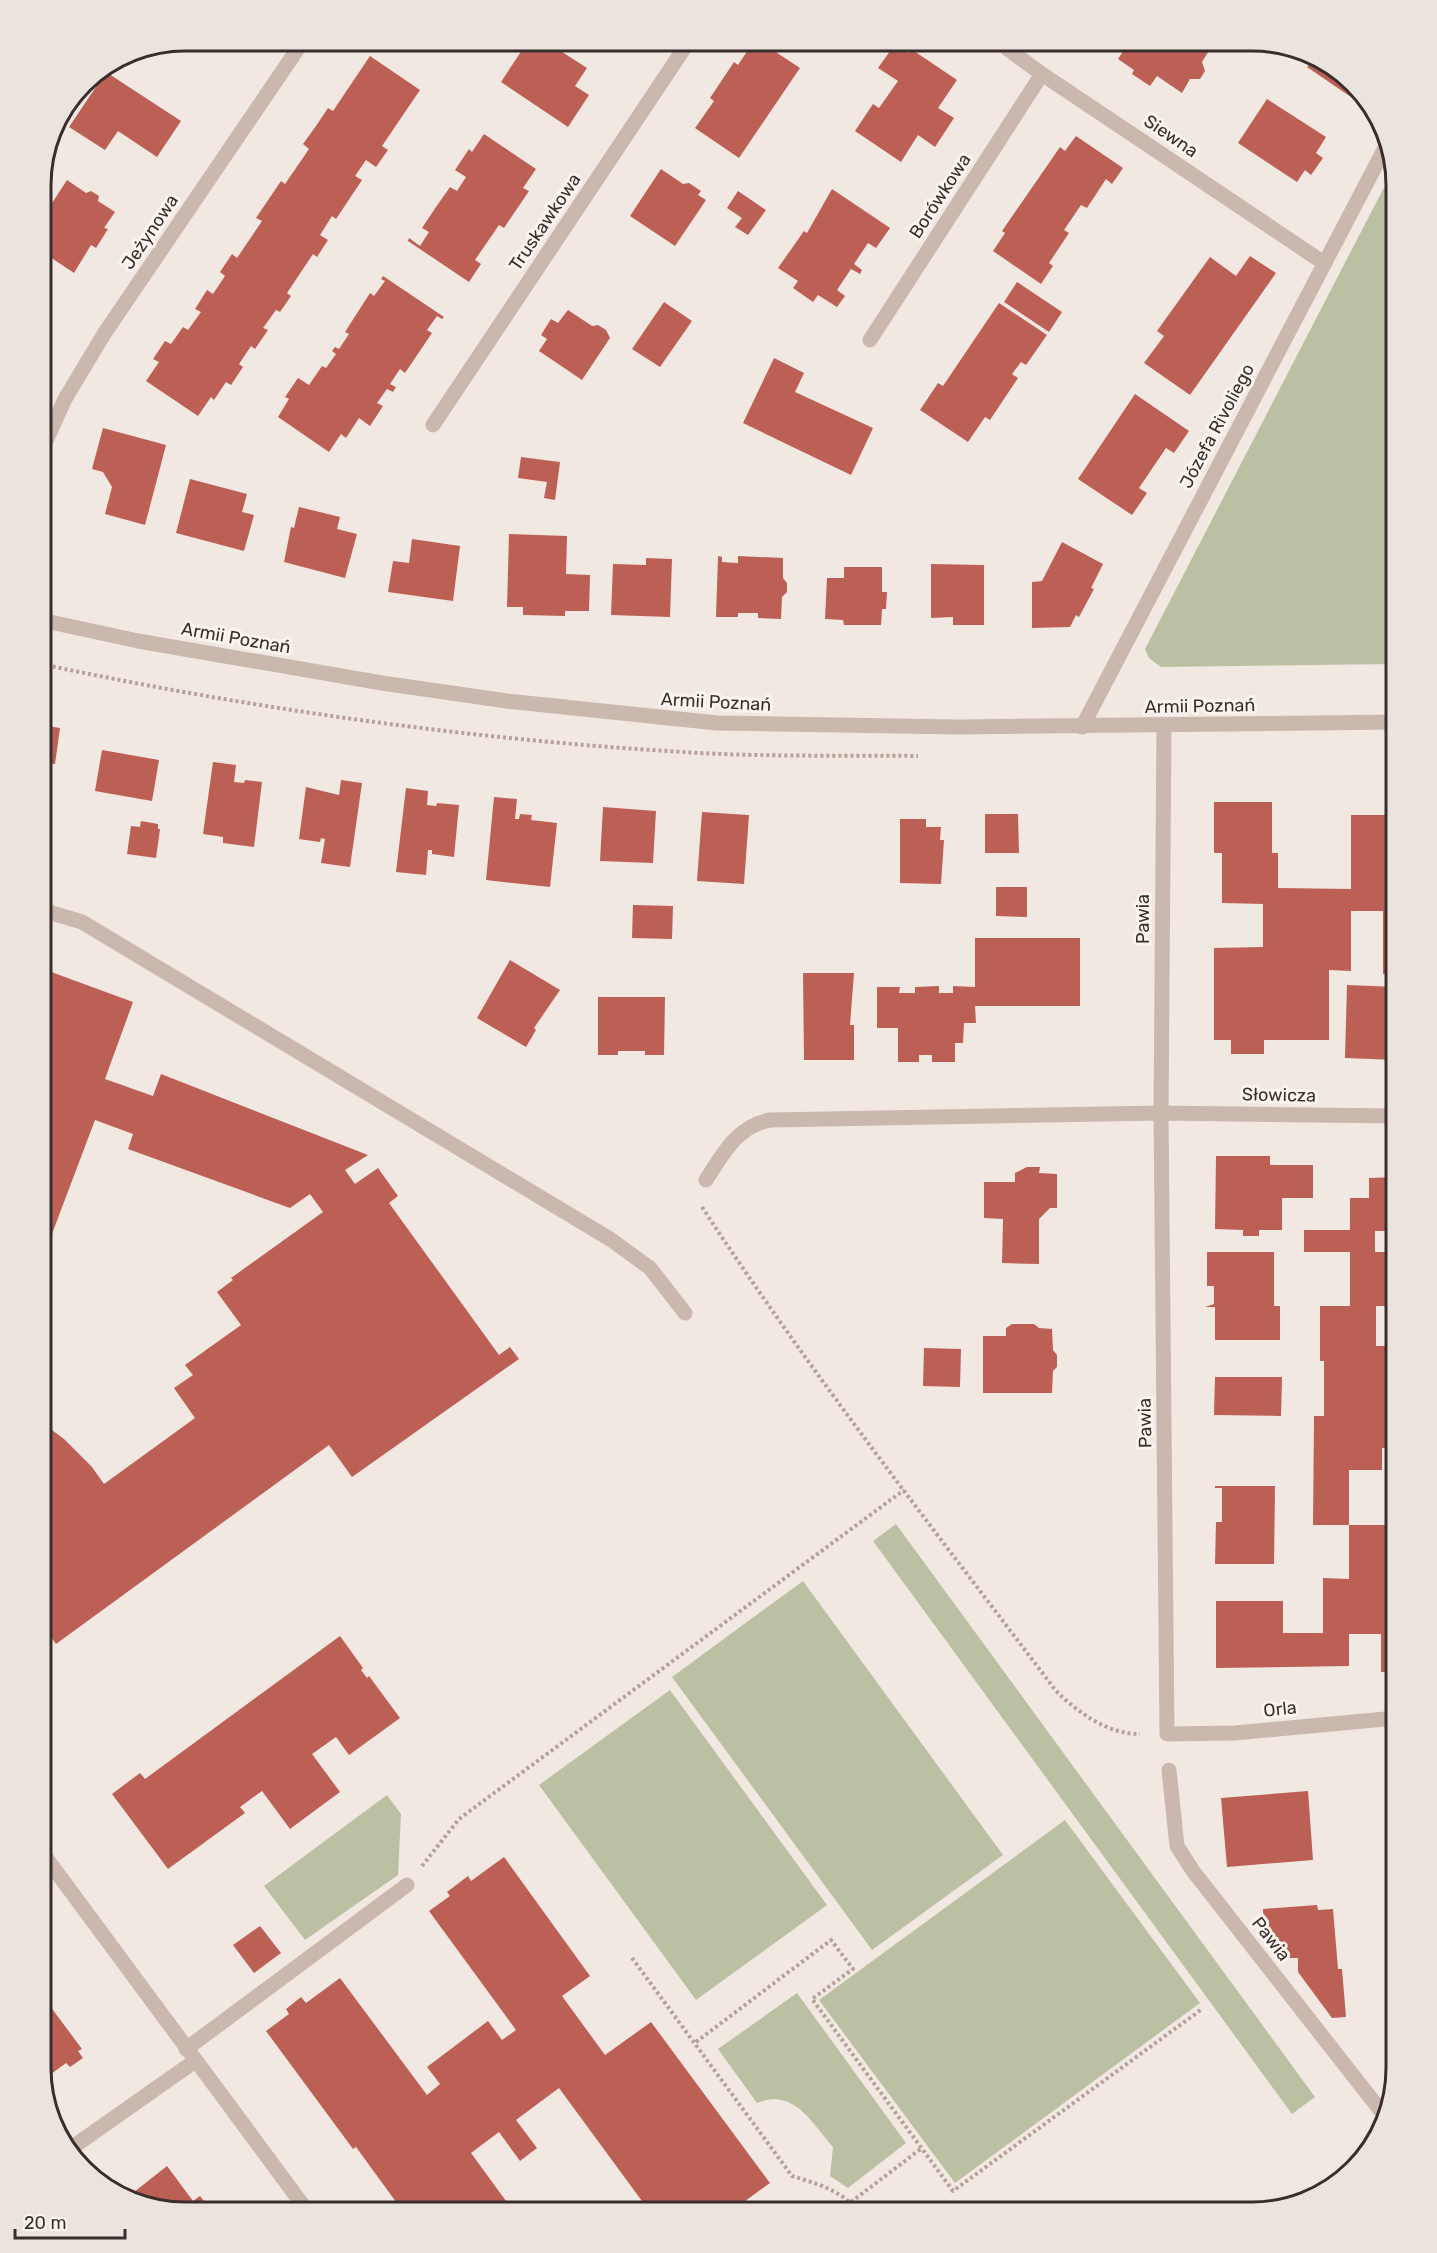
<svg xmlns="http://www.w3.org/2000/svg" width="1437" height="2253" viewBox="0 0 1437 2253" font-family="Rubik,sans-serif">
<rect width="100%" height="100%" fill="#f2e8e2"/>
<path fill="#bbc0a3" d="M 1392,172 L 1396,185 L 1396,664 L 1161,667 L 1149,658 L 1145,649 Z
M 896,1524 L 1315,2097 L 1292,2114 L 873,1541 Z
M 803,1581 L 1003,1855 L 872,1950 L 672,1677 Z
M 670,1690 L 827,1905 L 696,2000 L 539,1785 Z
M 387,1795 L 401,1814 L 398,1875 L 305,1940 L 264,1886 Z
M 1065,1820 L 1200,2003 L 955,2183 L 819,2000 Z
M 797,1993 L 906,2143 L 848,2188 L 830,2176 L 833,2147 C 811,2122 794,2088 757,2103 L 718,2049 Z"/>
<path fill="#bc6056" d="M 528,41 L 545,41 L 587,68 L 575,86 L 589,95 L 568,127 L 501,82 Z
M 754,41 L 759,41 L 800,68 L 739,158 L 695,128 L 714,101 L 710,98 L 734,62 L 738,65 Z
M 1130,41 L 1197,41 L 1210,49 L 1202,62 L 1205,71 L 1200,79 L 1190,79 L 1182,93 L 1157,76 L 1150,86 L 1132,74 L 1134,70 L 1118,59 Z
M 895,44 L 909,53 L 911,49 L 957,80 L 938,108 L 954,118 L 935,147 L 918,135 L 901,162 L 855,131 L 873,104 L 879,108 L 898,81 L 878,68 Z
M 370,56 L 420,90 L 382,146 L 388,150 L 376,167 L 366,160 L 355,176 L 362,180 L 336,219 L 332,216 L 320,235 L 328,240 L 317,257 L 313,254 L 287,293 L 291,296 L 280,312 L 276,310 L 263,328 L 268,330 L 255,349 L 251,346 L 239,364 L 243,367 L 231,385 L 226,382 L 214,400 L 211,397 L 198,416 L 146,381 L 159,362 L 153,359 L 165,341 L 171,344 L 183,327 L 188,330 L 201,312 L 195,309 L 207,290 L 213,294 L 225,276 L 220,272 L 232,254 L 237,258 L 262,221 L 256,218 L 281,181 L 285,184 L 309,149 L 303,144 L 316,126 L 328,108 L 333,111 Z
M 1315,59 L 1333,65 L 1355,91 L 1351,97 L 1307,67 Z
M 106,72 L 181,121 L 157,157 L 118,131 L 105,150 L 69,127 Z
M 1267,99 L 1326,137 L 1316,153 L 1323,158 L 1311,175 L 1305,170 L 1297,182 L 1238,143 Z
M 484,134 L 536,169 L 523,188 L 529,191 L 504,228 L 499,225 L 488,241 L 475,260 L 481,264 L 469,282 L 408,241 L 409,238 L 420,246 L 429,232 L 422,228 L 436,207 L 450,187 L 457,191 L 466,177 L 455,170 L 469,149 L 472,152 Z
M 1076,136 L 1123,168 L 1112,184 L 1106,179 L 1087,208 L 1081,205 L 1064,230 L 1069,233 L 1049,263 L 1053,266 L 1041,284 L 993,251 L 1005,233 L 1002,231 L 1060,147 L 1065,151 Z
M 661,169 L 683,184 L 689,183 L 701,191 L 698,195 L 706,200 L 675,246 L 630,216 Z
M 67,180 L 86,193 L 91,191 L 99,196 L 98,201 L 115,212 L 104,228 L 108,229 L 96,248 L 91,245 L 74,273 L 41,251 L 41,220 Z
M 832,189 L 890,228 L 876,248 L 868,243 L 854,264 L 862,270 L 860,274 L 851,269 L 837,290 L 845,296 L 837,307 L 818,295 L 813,302 L 793,288 L 798,281 L 778,268 L 804,231 L 807,233 Z
M 738,191 L 766,210 L 748,235 L 735,227 L 742,218 L 727,208 Z
M 1250,256 L 1276,273 L 1190,395 L 1144,363 L 1164,336 L 1157,331 L 1210,257 L 1236,276 Z
M 383,276 L 444,317 L 442,319 L 437,316 L 427,330 L 432,333 L 405,373 L 400,369 L 390,384 L 396,387 L 393,392 L 387,389 L 377,403 L 383,406 L 370,426 L 359,418 L 346,438 L 341,434 L 329,452 L 278,417 L 289,399 L 285,397 L 298,378 L 309,385 L 322,366 L 326,368 L 336,354 L 332,351 L 335,347 L 339,349 L 349,334 L 345,332 L 370,293 L 374,296 L 385,281 L 381,279 Z
M 1017,282 L 1062,312 L 1049,332 L 1004,302 Z
M 664,302 L 692,321 L 660,367 L 632,349 Z
M 999,303 L 1047,335 L 1026,365 L 1021,362 L 1012,374 L 1018,378 L 990,420 L 985,417 L 968,442 L 920,410 L 938,383 L 943,386 Z
M 568,310 L 592,326 L 598,325 L 606,330 L 610,338 L 582,380 L 539,351 L 547,339 L 541,335 L 551,319 L 558,323 Z
M 774,358 L 804,373 L 795,392 L 873,428 L 851,475 L 743,423 Z
M 1135,394 L 1189,431 L 1174,453 L 1166,448 L 1139,488 L 1147,493 L 1132,515 L 1078,479 Z
M 103,428 L 166,445 L 145,525 L 105,514 L 112,487 L 103,472 L 92,469 Z
M 521,457 L 560,462 L 555,500 L 544,498 L 547,482 L 518,478 Z
M 190,479 L 247,494 L 242,512 L 254,515 L 244,551 L 176,533 Z
M 299,507 L 340,517 L 337,529 L 357,534 L 345,578 L 284,562 L 291,527 L 294,528 Z
M 509,534 L 567,536 L 566,574 L 590,575 L 589,611 L 565,611 L 565,616 L 523,615 L 523,607 L 507,607 Z
M 412,539 L 460,546 L 453,601 L 388,592 L 393,561 L 409,563 Z
M 1062,542 L 1103,564 L 1091,588 L 1094,589 L 1079,617 L 1076,615 L 1070,627 L 1032,628 L 1032,582 L 1042,581 Z
M 718,556 L 722,557 L 722,562 L 738,563 L 738,556 L 783,558 L 783,578 L 787,583 L 787,592 L 782,597 L 781,619 L 758,618 L 758,613 L 738,613 L 738,617 L 716,617 Z
M 646,558 L 672,559 L 670,617 L 611,615 L 613,564 L 646,565 Z
M 931,564 L 984,565 L 984,625 L 953,625 L 953,617 L 931,618 Z
M 844,567 L 882,567 L 882,592 L 887,592 L 886,609 L 882,609 L 881,625 L 844,625 L 843,620 L 825,619 L 827,578 L 844,578 Z
M 41,725 L 60,728 L 55,764 L 41,762 Z
M 102,750 L 159,760 L 152,801 L 95,791 Z
M 213,762 L 236,765 L 234,782 L 244,783 L 245,780 L 262,782 L 254,847 L 223,843 L 223,837 L 203,834 Z
M 341,780 L 362,783 L 350,867 L 321,863 L 325,839 L 321,838 L 320,842 L 299,839 L 306,787 L 339,795 Z
M 406,788 L 428,791 L 427,805 L 436,806 L 437,803 L 459,805 L 454,857 L 432,854 L 432,850 L 428,850 L 426,875 L 396,872 Z
M 494,797 L 517,799 L 515,819 L 519,819 L 520,814 L 532,815 L 531,820 L 557,823 L 550,887 L 486,880 Z
M 1214,802 L 1272,802 L 1272,853 L 1278,853 L 1278,888 L 1351,889 L 1351,815 L 1396,815 L 1396,974 L 1383,974 L 1383,911 L 1351,911 L 1351,971 L 1329,970 L 1329,1040 L 1264,1040 L 1264,1054 L 1231,1054 L 1231,1040 L 1214,1040 L 1214,948 L 1263,947 L 1263,904 L 1222,903 L 1222,853 L 1214,853 Z
M 603,807 L 656,811 L 653,863 L 600,861 Z
M 702,812 L 749,815 L 744,884 L 697,881 Z
M 985,814 L 1018,814 L 1019,853 L 985,853 Z
M 900,819 L 926,819 L 926,827 L 941,827 L 940,840 L 944,840 L 941,884 L 900,883 Z
M 141,821 L 158,824 L 158,829 L 160,829 L 156,858 L 127,854 L 131,826 L 140,827 Z
M 996,887 L 1027,887 L 1027,917 L 996,916 Z
M 633,905 L 673,906 L 672,939 L 632,938 Z
M 975,938 L 1080,938 L 1080,1006 L 975,1006 L 976,1023 L 964,1023 L 963,1043 L 955,1043 L 955,1062 L 932,1062 L 932,1055 L 919,1055 L 919,1062 L 898,1062 L 898,1028 L 877,1028 L 877,987 L 900,987 L 899,993 L 915,993 L 915,987 L 939,986 L 939,993 L 953,993 L 953,986 L 975,987 Z
M 510,960 L 560,990 L 534,1028 L 536,1030 L 526,1047 L 477,1018 Z
M 43,969 L 133,1002 L 105,1079 L 153,1096 L 161,1074 L 368,1155 L 345,1170 L 355,1184 L 378,1168 L 398,1196 L 389,1203 L 499,1355 L 510,1347 L 519,1359 L 352,1477 L 329,1445 L 56,1644 L 41,1623 L 41,1422 L 64,1439 L 92,1467 L 104,1484 L 195,1418 L 174,1388 L 193,1375 L 185,1365 L 241,1325 L 217,1292 L 233,1280 L 231,1278 L 323,1212 L 310,1194 L 290,1208 L 128,1149 L 133,1134 L 95,1120 L 41,1263 Z
M 803,973 L 854,973 L 850,1025 L 854,1025 L 854,1060 L 804,1060 Z
M 1347,985 L 1396,987 L 1396,1060 L 1345,1058 Z
M 598,997 L 665,997 L 664,1055 L 645,1055 L 645,1051 L 618,1051 L 618,1055 L 598,1055 Z
M 1216,1156 L 1270,1156 L 1270,1165 L 1313,1165 L 1313,1198 L 1282,1198 L 1282,1230 L 1259,1230 L 1259,1236 L 1243,1236 L 1243,1230 L 1215,1229 Z
M 1027,1167 L 1040,1167 L 1039,1173 L 1057,1174 L 1057,1208 L 1050,1208 L 1039,1219 L 1039,1264 L 1002,1263 L 1003,1219 L 984,1218 L 984,1182 L 1015,1182 L 1015,1173 Z
M 1396,1177 L 1396,1231 L 1375,1231 L 1375,1252 L 1388,1252 L 1388,1279 L 1396,1279 L 1396,1306 L 1376,1306 L 1376,1346 L 1396,1346 L 1396,1448 L 1382,1448 L 1382,1470 L 1349,1470 L 1349,1525 L 1313,1525 L 1314,1416 L 1324,1416 L 1324,1361 L 1320,1361 L 1320,1306 L 1350,1306 L 1350,1252 L 1304,1252 L 1304,1230 L 1350,1230 L 1350,1198 L 1369,1198 L 1369,1178 Z
M 1207,1252 L 1274,1252 L 1274,1306 L 1280,1306 L 1280,1340 L 1215,1340 L 1215,1307 L 1205,1307 L 1214,1304 L 1214,1286 L 1207,1286 Z
M 1012,1324 L 1034,1324 L 1039,1328 L 1052,1329 L 1053,1350 L 1057,1355 L 1057,1367 L 1053,1371 L 1052,1393 L 983,1393 L 983,1336 L 1006,1336 L 1006,1328 Z
M 924,1348 L 961,1349 L 960,1387 L 923,1386 Z
M 1215,1377 L 1282,1377 L 1281,1416 L 1214,1415 Z
M 1215,1486 L 1275,1486 L 1274,1564 L 1215,1564 L 1216,1522 L 1222,1522 L 1222,1488 L 1215,1488 Z
M 1349,1525 L 1396,1525 L 1396,1558 L 1385,1558 L 1385,1579 L 1396,1579 L 1396,1672 L 1381,1672 L 1381,1634 L 1349,1634 L 1349,1666 L 1216,1668 L 1216,1601 L 1283,1601 L 1283,1633 L 1323,1633 L 1323,1578 L 1349,1579 Z
M 340,1636 L 363,1668 L 361,1670 L 367,1678 L 369,1676 L 400,1718 L 349,1755 L 336,1737 L 312,1754 L 340,1792 L 290,1829 L 262,1791 L 240,1807 L 245,1813 L 168,1869 L 112,1794 L 140,1773 L 145,1779 Z
M 1396,1782 L 1396,1829 L 1395,1829 L 1391,1783 Z
M 1308,1791 L 1313,1860 L 1227,1867 L 1221,1798 Z
M 504,1857 L 590,1976 L 562,1996 L 605,2055 L 651,2022 L 770,2183 L 730,2212 L 650,2212 L 559,2088 L 516,2120 L 537,2148 L 520,2161 L 499,2132 L 471,2153 L 514,2212 L 400,2212 L 397,2208 L 399,2206 L 356,2147 L 353,2149 L 266,2031 L 289,2014 L 286,2009 L 301,1997 L 306,2003 L 340,1978 L 427,2095 L 440,2084 L 427,2067 L 488,2021 L 502,2040 L 516,2030 L 429,1911 L 450,1896 L 447,1892 L 468,1876 L 471,1881 Z
M 1317,1905 L 1318,1910 L 1333,1909 L 1338,1969 L 1342,1969 L 1346,2017 L 1332,2018 L 1298,1972 L 1298,1958 L 1287,1958 L 1264,1928 L 1263,1909 Z
M 260,1926 L 281,1953 L 254,1973 L 233,1945 Z
M 41,1994 L 82,2049 L 78,2051 L 83,2058 L 70,2067 L 66,2063 L 43,2080 L 41,2069 Z
M 167,2166 L 193,2201 L 200,2196 L 210,2209 L 206,2212 L 175,2212 L 129,2196 Z"/>
<g fill="none" stroke-linecap="round" stroke-linejoin="round">
<path stroke="#b5a199" stroke-width="4" stroke-dasharray="3 3" stroke-linecap="butt" d="M 41,664 C 258,710 479,741 701,753 C 773,757 846,755 918,756
M 702,1207 C 811,1374 936,1532 1056,1691 C 1079,1713 1107,1734 1140,1734
M 422,1866 L 459,1819 L 904,1490
M 632,1958 L 792,2176 C 815,2183 844,2191 858,2212
M 696,2042 L 831,1940 L 853,1969 L 812,1999 L 953,2191 L 1202,2009
M 851,2202 L 922,2148"/>
<path stroke="#cab7ae" stroke-width="15" d="M 41,916 L 52,913 L 82,922 L 610,1239 L 650,1268 L 685,1313
M 186,2049 L 407,1885"/>
<path stroke="#cab7ae" stroke-width="15" d="M 997,41 L 1042,74 L 1324,263
M 870,340 L 1042,74
M 433,425 L 689,41
M 41,452 L 65,399 L 104,334 L 303,41
M 41,620 L 138,641 L 382,683 L 507,701 L 717,723 L 959,727 L 1396,722
M 1164,726 L 1161,1113 L 1167,1734 L 1235,1733 L 1396,1718
M 1082,727 L 1387,144
M 706,1180 C 723,1154 737,1126 770,1120 L 1161,1113 L 1396,1116
M 1169,1770 L 1177,1846 L 1193,1871 L 1384,2115
M 41,1851 L 308,2212
M 70,2149 L 195,2061
M 1252,2212 L 1254,2212"/>
</g>
<g text-anchor="middle" stroke-width="6" stroke-linejoin="round" paint-order="stroke">
<g font-size="18" fill="#392e2c" stroke="#faf3ee">
<text transform="translate(1171 136) rotate(34)" y="6">Siewna</text>
<text transform="translate(940 196) rotate(-57)" y="6">Borówkowa</text>
<text transform="translate(545 222) rotate(-56)" y="6">Truskawkowa</text>
<text transform="translate(150 232) rotate(-56)" y="6">Jeżynowa</text>
<text transform="translate(1217 426) rotate(-62)" y="6">Józefa Rivoliego</text>
<text transform="translate(236 638) rotate(10)" y="6">Armii Poznań</text>
<text transform="translate(716 702) rotate(3)" y="6">Armii Poznań</text>
<text transform="translate(1200 706) rotate(-1)" y="6">Armii Poznań</text>
<text transform="translate(1143 919) rotate(-90)" y="6">Pawia</text>
<text transform="translate(1279 1095) rotate(1)" y="6">Słowicza</text>
<text transform="translate(1145 1423) rotate(-91)" y="6">Pawia</text>
<text transform="translate(1280 1709) rotate(-6)" y="6">Orla</text>
<text transform="translate(1271 1939) rotate(52)" y="6">Pawia</text>
</g>
</g>
<path d="M0 0H1437V2253H0ZM185 51H1252A134 134 0 0 1 1386 185V2068A134 134 0 0 1 1252 2202H185A134 134 0 0 1 51 2068V185A134 134 0 0 1 185 51Z" fill="#ebe3de" fill-rule="evenodd"/>
<path fill="none" stroke="#392e2c" stroke-width="3" d="M185 51H1252A134 134 0 0 1 1386 185V2068A134 134 0 0 1 1252 2202H185A134 134 0 0 1 51 2068V185A134 134 0 0 1 185 51Z"/>
<path d="M15 2229v9h110v-9" fill="none" stroke="#392e2c" stroke-width="3"/>
<text x="24" y="2229" font-size="18" fill="#392e2c" stroke="#faf3ee" stroke-width="4.5" paint-order="stroke">20 m</text>
</svg>
